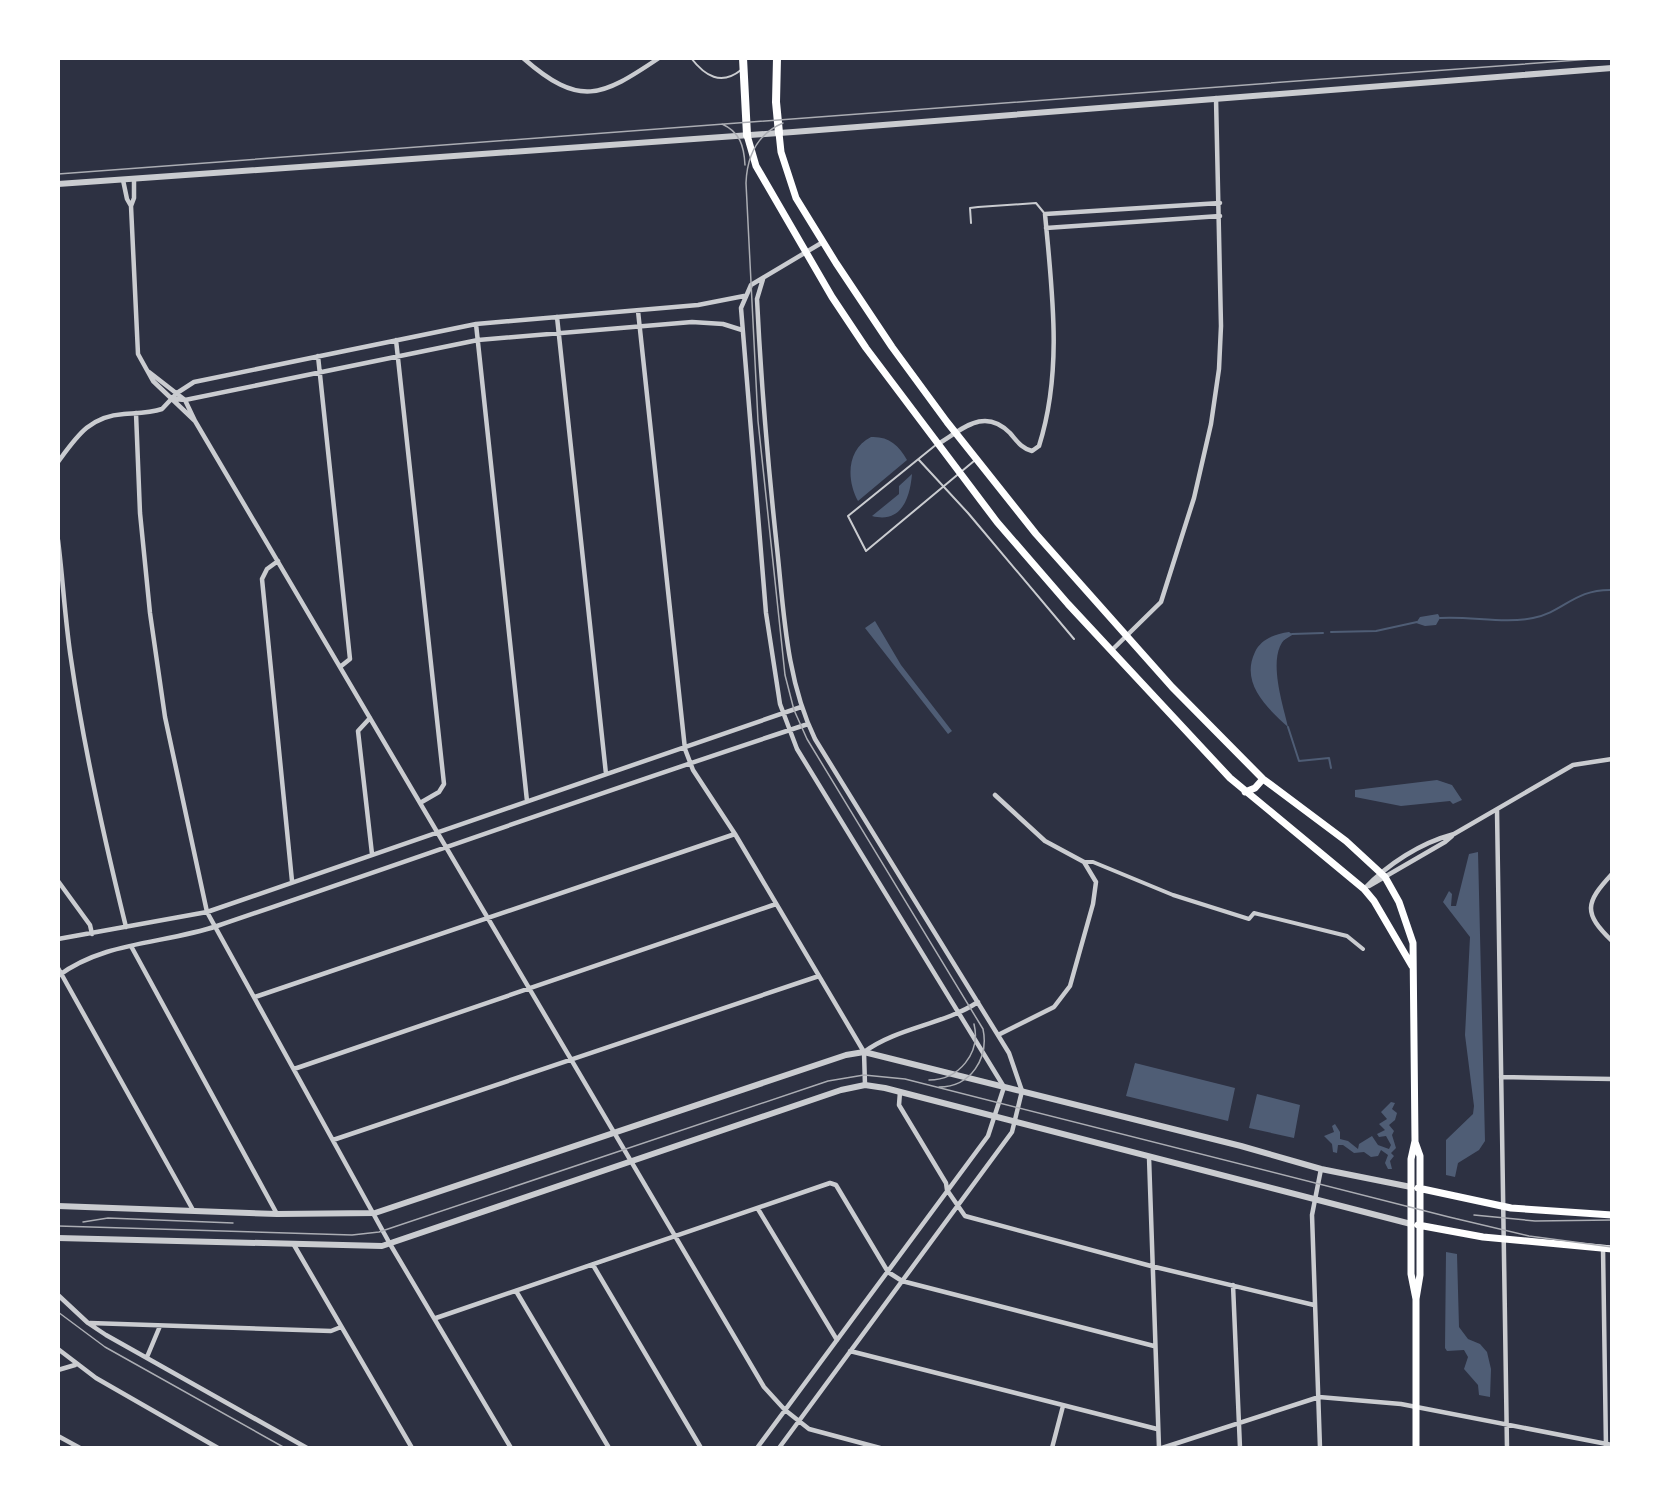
<svg xmlns="http://www.w3.org/2000/svg" width="1670" height="1506" viewBox="0 0 1670 1506" font-family="'Space Grotesk',sans-serif">
<rect width="100%" height="100%" fill="#2d3142"/>
<path fill="#4f5d75" d="M 871,437 C 888,436 899,445 907,460 L 858,501 C 846,479 847,449 871,437 Z
M 912,474 C 910,497 902,524 872,516 L 899,494 L 899,486 Z
M 1438,614 L 1440,618 L 1436,625 L 1425,626 L 1416,623 L 1420,617 Z
M 875,621 L 901,665 L 952,731 L 948,734 L 865,628 Z
M 1289,632 L 1292,634 C 1263,647 1283,704 1288,727 C 1267,708 1240,683 1255,652 C 1261,639 1275,634 1289,632 Z
M 1437,780 L 1452,785 L 1462,800 L 1453,804 L 1450,801 L 1401,806 L 1355,797 L 1355,790 Z
M 1478,852 L 1485,1141 L 1479,1150 L 1458,1163 L 1455,1177 L 1446,1175 L 1446,1140 L 1473,1114 L 1474,1106 L 1465,1035 L 1470,937 L 1443,902 L 1449,891 L 1452,894 L 1451,906 L 1456,906 L 1469,854 Z
M 1135,1063 L 1235,1088 L 1228,1121 L 1126,1096 Z
M 1257,1094 L 1300,1105 L 1294,1138 L 1249,1128 Z
M 1391,1102 L 1395,1103 L 1392,1109 L 1397,1113 L 1395,1120 L 1389,1125 L 1394,1131 L 1392,1135 L 1396,1148 L 1391,1153 L 1394,1156 L 1390,1161 L 1392,1169 L 1388,1169 L 1385,1163 L 1388,1155 L 1381,1150 L 1378,1156 L 1371,1157 L 1364,1152 L 1354,1153 L 1343,1145 L 1338,1145 L 1337,1153 L 1333,1152 L 1332,1144 L 1324,1136 L 1334,1132 L 1332,1126 L 1335,1124 L 1340,1132 L 1340,1139 L 1348,1141 L 1358,1149 L 1359,1144 L 1372,1136 L 1378,1145 L 1389,1149 L 1391,1145 L 1386,1136 L 1379,1137 L 1377,1134 L 1385,1130 L 1379,1124 L 1387,1119 L 1381,1112 Z
M 1446,1252 L 1457,1254 L 1459,1327 L 1468,1339 L 1480,1344 L 1487,1352 L 1491,1369 L 1490,1397 L 1479,1395 L 1478,1385 L 1464,1369 L 1468,1357 L 1464,1350 L 1447,1351 L 1445,1348 Z"/>
<g fill="none" stroke-linecap="round" stroke-linejoin="round">
<path stroke="#4f5d75" stroke-width="2" d="M 1440,618 C 1471,616 1504,624 1533,618 C 1564,612 1574,589 1612,590
M 1331,632 L 1376,631 L 1417,622
M 1284,639 L 1292,634 L 1323,633
M 1288,727 L 1299,761 L 1329,758 L 1331,768"/>
<path stroke="#caccd0" stroke-width="2" d="M 691,58 C 705,76 721,86 741,70
M 971,223 L 970,208 L 978,207 L 1036,203 L 1045,214
M 937,444 L 848,516 L 866,551 L 974,461
M 919,460 L 968,513 L 1074,639"/>
<path stroke="#caccd0" stroke-width="4" d="M 1084,862 L 1093,862 L 1173,895 L 1249,919 L 1254,913 L 1347,936 L 1363,949"/>
<path stroke="#caccd0" stroke-width="4.5" d="M 523,58 C 580,108 601,97 659,58
M 134,179 L 134,198 L 131,206 L 138,354 L 153,381 L 195,421
M 123,180 L 127,199 L 131,206
M 1046,228 L 1220,216
M 763,279 L 757,299 C 761,382 768,465 777,548 C 784,613 786,679 815,739 L 1009,1053 L 1022,1091 L 1012,1132 L 779,1448
M 638,311 L 685,749 L 693,770 L 735,834 L 864,1052
M 557,317 L 606,774
M 476,324 L 527,801
M 396,340 L 444,784 L 439,792 L 420,803
M 318,356 L 350,659 L 340,667
M 149,372 L 185,400 L 195,421 L 764,1387 L 785,1410 L 809,1429 L 880,1448
M 174,399 L 185,400 L 478,340 L 692,322 L 723,324 L 742,330
M 136,413 L 140,513 L 150,613 L 165,717 L 207,912 L 390,1244 L 511,1448
M 938,444 C 963,429 984,407 1010,433 C 1017,441 1021,448 1032,451 L 1039,446 C 1063,371 1052,291 1045,214 L 1220,203
M 58,462 C 77,436 90,416 124,414 C 137,413 150,413 162,409 L 177,393 L 194,382 L 476,324 L 698,305 L 744,296
M 58,540 C 63,580 65,620 71,659 C 84,750 104,838 126,927
M 278,561 L 267,569 L 262,579 L 292,881
M 1112,650 L 1161,602 L 1194,498 L 1211,424 L 1219,369 L 1221,326 L 1216,98
M 370,718 L 358,731 L 372,854
M 995,795 L 1045,841 L 1084,862 L 1096,882 L 1093,904 L 1070,986 L 1054,1007 L 998,1035
M 1497,810 L 1507,1448
M 1612,874 C 1585,903 1583,913 1612,941
M 58,881 L 90,925 L 92,934
M 1369,886 L 1445,842 L 1452,836
M 1364,889 C 1388,864 1420,843 1454,834 L 1573,765 L 1612,759
M 58,939 L 207,912 L 801,707
M 131,946 L 277,1214
M 58,968 L 193,1210
M 58,976 C 105,941 164,944 217,926 C 414,859 610,789 808,724
M 255,997 L 735,834
M 864,1052 C 898,1027 943,1025 978,1002
M 864,1052 L 865,1085
M 294,1069 L 776,904
M 1501,1077 L 1612,1079
M 900,1092 L 899,1105 L 946,1183 L 947,1190 L 965,1216 L 1151,1266 L 1314,1305
M 333,1140 L 819,976
M 1149,1157 L 1159,1448
M 758,1209 L 837,1340
M 294,1245 L 412,1448
M 1603,1248 L 1606,1448
M 593,1265 L 701,1448
M 1233,1285 L 1240,1448
M 516,1291 L 609,1448
M 58,1295 L 88,1323 L 106,1335 L 307,1448
M 436,1318 L 830,1183 L 836,1185 L 888,1272 L 902,1281 L 1154,1346
M 90,1323 L 331,1331 L 341,1327
M 58,1349 L 96,1378 L 218,1448
M 850,1351 L 1157,1429
M 147,1357 L 160,1326
M 58,1370 L 75,1365
M 58,1436 L 80,1448
M 757,1448 L 988,1136 L 1004,1087 L 797,749 L 780,704 L 766,613 L 741,308 L 751,285 L 823,242
M 1052,1448 L 1063,1406
M 1162,1448 L 1319,1397 L 1401,1404 L 1612,1445
M 1320,1448 L 1312,1215 L 1321,1169"/>
<path stroke="#caccd0" stroke-width="6" d="M 58,184 L 793,132 L 1612,68
M 58,1206 L 277,1214 L 375,1213 L 846,1055 L 864,1052 L 1241,1146 L 1321,1169 L 1411,1187
M 58,1238 L 382,1246 L 841,1090 L 865,1085 L 885,1088 L 1411,1224"/>
<path stroke="#fff" stroke-width="7" d="M 779,133 L 781,152 L 796,198 L 836,263 L 892,347 L 947,422 L 1036,534 L 1172,687 L 1263,779 L 1346,841 L 1385,877 L 1399,902 L 1413,943 L 1415,1141 L 1411,1159 L 1411,1274 L 1416,1299
M 747,135 L 756,166 L 832,297 L 866,348 L 997,522 L 1068,604 L 1230,778 L 1364,889 L 1374,901 L 1412,966
M 1245,792 L 1255,788 L 1263,779
M 1415,1142 L 1420,1156 L 1420,1275 L 1416,1299 L 1416,1448
M 1418,1188 L 1511,1208 L 1612,1215
M 1418,1225 L 1483,1237 L 1612,1249"/>
<path stroke="#fff" stroke-width="8" d="M 743,58 L 747,135
M 777,58 L 776,102 L 779,133"/>
<path stroke="#abadb3" stroke-width="1.5" d="M 783,123 C 757,134 747,155 746,183 L 758,421 L 785,675 L 794,710 L 807,739 L 983,1029 C 989,1058 971,1087 939,1087
M 722,124 C 740,132 744,146 745,165
M 58,174 L 1605,58
M 929,1080 C 959,1080 981,1053 974,1024
M 1474,1215 L 1535,1221 L 1612,1220
M 83,1222 L 108,1218 L 233,1223
M 58,1226 L 352,1235 L 379,1232 L 828,1081 L 864,1075 L 905,1079 L 1449,1217 L 1529,1236 L 1612,1247
M 58,1312 L 105,1347 L 285,1448"/>
</g>
<rect width="1670" height="1506" fill="none" stroke="#ffffff" stroke-width="120"/>
</svg>
